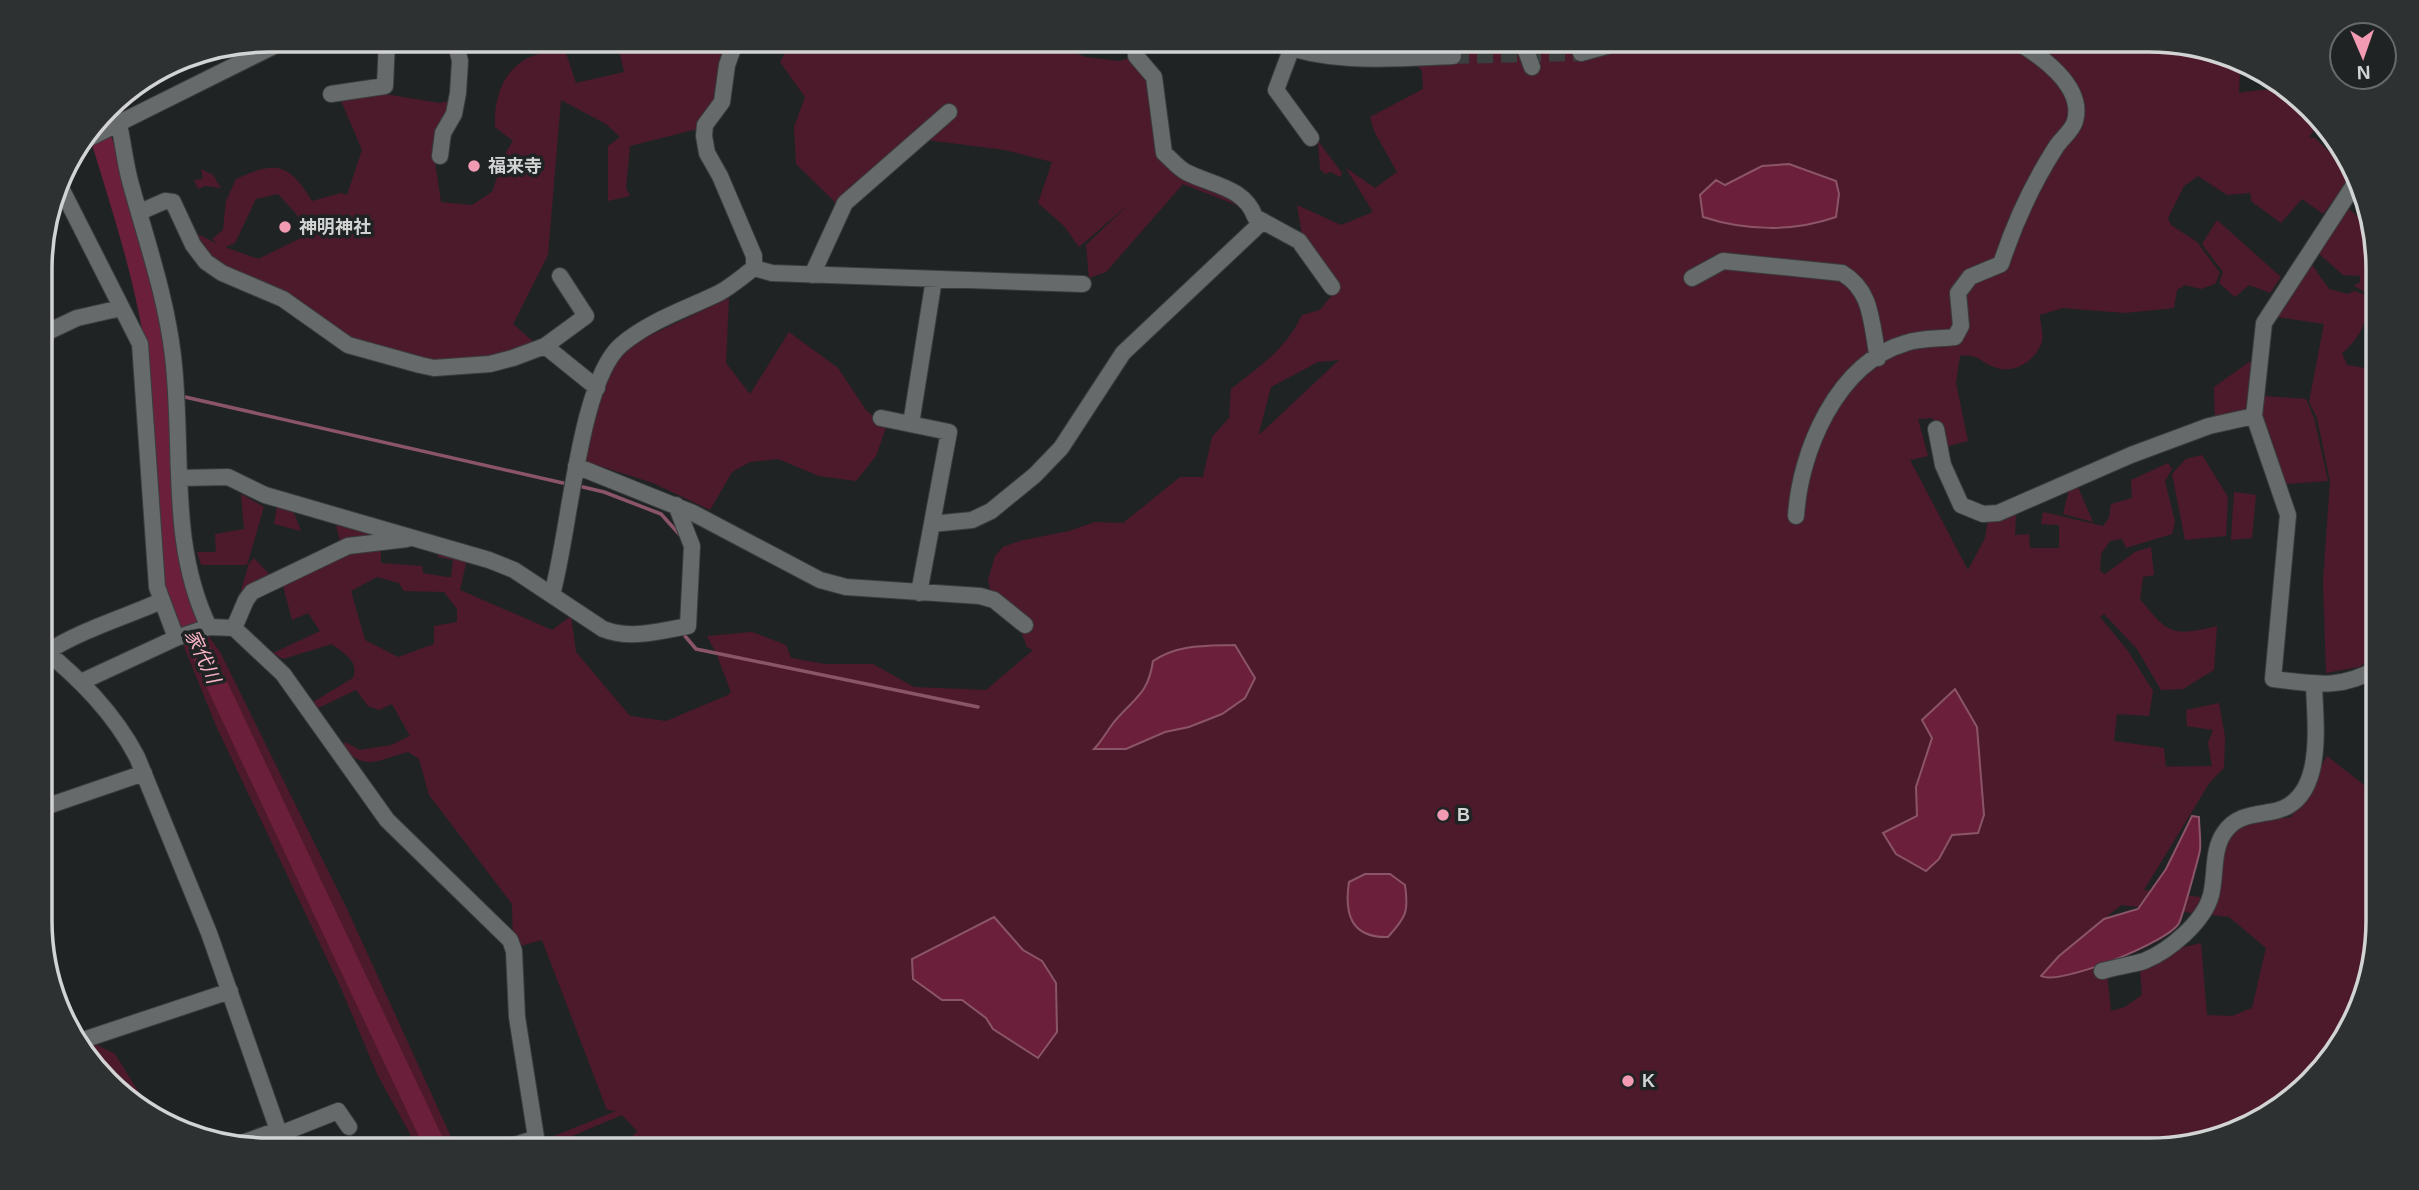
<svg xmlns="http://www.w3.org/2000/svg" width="2419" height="1190" viewBox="0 0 2419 1190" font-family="Helvetica,'Noto Sans JP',sans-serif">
<rect width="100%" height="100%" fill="#202324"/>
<path fill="#4d1a2b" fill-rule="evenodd" d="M 617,40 L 628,40 L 633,53 L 670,43 L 670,40 L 734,40 L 727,71 L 705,127 L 630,146 L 626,188 L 630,196 L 608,201 L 608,146 L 620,137 L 606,124 L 561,100 L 548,255 L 513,324 L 538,346 L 434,368 L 368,348 L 206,262 L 195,233 L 218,244 L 212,239 L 223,230 L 226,201 L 236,179 C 277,160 289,164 312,201 L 341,193 L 347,195 L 362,150 L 339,96 L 380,90 L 384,94 L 440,103 L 452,100 L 435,162 L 441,202 L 472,205 L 492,192 L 506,152 L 513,141 L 495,127 C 494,101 501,73 526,59 C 537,53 552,51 564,47 L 576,83 L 624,72 ZM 278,194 L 297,215 L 307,235 L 258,259 L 225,247 L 235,243 L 256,199 Z
M 779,40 L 1041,40 L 1086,57 L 1119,61 L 1136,56 L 1154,77 L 1164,153 L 1244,206 L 1252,222 L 1239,206 L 1183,184 L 1106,272 L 1089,278 L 1086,245 L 1130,203 L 1079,247 L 1064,226 L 1038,203 L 1052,162 L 1005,150 L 919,139 L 839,206 L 796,164 L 794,127 L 805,97 L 780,62 L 786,51 L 783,51 Z
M 1407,40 L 2149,40 L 2192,50 L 2240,72 L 2239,93 C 2285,85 2286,93 2321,121 L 2309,137 L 2315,138 L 2347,169 L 2351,178 L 2323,214 L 2302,199 L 2281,223 L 2252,202 L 2250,193 L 2227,195 L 2198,176 L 2184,186 L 2168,218 L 2171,225 L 2197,242 L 2220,273 L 2215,284 L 2201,289 L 2185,285 L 2177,290 L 2174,308 L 2125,313 L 2063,308 L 2040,315 C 2040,322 2044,334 2042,342 C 2035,361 2014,375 1994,367 C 1980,362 1978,353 1960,356 L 1956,383 L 1968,441 L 1941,448 L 1933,418 L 1918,419 L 1928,456 L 1910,460 L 1968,570 L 1985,538 L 1988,521 L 2016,513 L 2015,535 L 2029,534 L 2030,548 L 2059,548 L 2059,525 L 2041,524 L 2043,512 L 2103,526 L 2109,518 L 2111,504 L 2132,498 L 2131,480 L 2168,463 L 2172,469 L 2165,481 L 2175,522 L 2172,534 L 2126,548 L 2122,539 L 2110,541 L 2101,554 L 2100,571 L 2105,574 L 2135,552 L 2151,547 L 2154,575 L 2143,577 L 2140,599 C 2168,634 2172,637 2217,626 L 2214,670 L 2183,689 L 2161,690 L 2137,649 L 2104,614 L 2100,617 L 2128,651 L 2153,691 L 2149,716 L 2117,714 L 2114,741 L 2164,748 L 2166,767 L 2141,767 L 2212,766 L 2208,743 L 2213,730 L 2187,726 L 2186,710 L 2219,703 L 2225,737 L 2224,768 L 2210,782 L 2144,890 L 2216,899 L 2227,837 L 2242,824 L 2291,817 L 2327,756 L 2378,796 L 2379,921 L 2355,1022 L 2277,1111 L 2164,1149 L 620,1150 L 637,1131 L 622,1115 L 558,1142 L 537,1143 L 616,1111 L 607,1110 L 542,940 L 513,948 L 512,904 L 429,795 L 419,759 L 408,752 C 376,760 369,771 342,749 L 345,742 L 360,750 L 391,745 L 410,736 L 392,704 L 379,710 L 368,706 L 356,690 L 316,709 L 313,702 L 353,678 C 360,661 343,653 332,644 L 283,659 L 273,653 L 320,631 L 308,613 L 292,620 L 282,582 L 342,551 L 381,547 L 381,563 L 422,566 L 423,573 L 447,577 L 451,577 L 453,560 L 438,557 L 435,549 L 467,559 L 460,590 L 552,630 L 571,616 L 576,652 L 630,716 L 666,721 L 728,695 L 731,692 L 716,653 L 707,636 L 752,632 L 786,645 L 791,658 L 825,664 L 873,664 L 914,687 L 986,690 L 1033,650 L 1027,647 L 1015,615 L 991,593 L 988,580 L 995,556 L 1003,547 L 1019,541 L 1069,531 L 1095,522 L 1123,523 L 1180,477 L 1203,477 L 1212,437 L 1229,418 L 1231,389 C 1260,366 1286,349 1302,315 L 1320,310 L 1341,284 L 1332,287 L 1303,241 L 1297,205 L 1341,225 L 1373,212 L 1346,168 L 1375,188 L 1397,172 L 1374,131 L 1370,117 L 1423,89 L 1422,71 L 1418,66 L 1422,66 L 1421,49 L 1409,47 ZM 1339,360 L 1260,434 L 1259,433 L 1271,387 L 1318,362 ZM 377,577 L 399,583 L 404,591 L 444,592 L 457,609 L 457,622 L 434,626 L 434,644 L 398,657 L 365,640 L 351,591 ZM 2121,905 L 2229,917 L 2266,948 L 2252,1008 L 2232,1016 L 2207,1015 L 2201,943 L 2172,950 L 2140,968 L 2142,995 L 2125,1007 L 2111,1011 L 2102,921 Z
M 1318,141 L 1342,173 L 1340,177 L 1331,172 L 1325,174 L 1320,169 Z
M 201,169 L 213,175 L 221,188 L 205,186 L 198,189 L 194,180 L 203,179 Z
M 2348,208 L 2373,230 L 2377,240 L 2377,338 C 2375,334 2369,328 2368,323 C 2364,302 2381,299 2354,286 L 2360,282 L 2360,276 L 2343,275 L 2317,252 L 2310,262 L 2329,289 L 2348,294 L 2354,291 L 2364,294 C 2375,313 2357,342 2342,353 L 2347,365 L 2371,369 L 2377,364 L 2378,656 L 2359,667 L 2326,673 L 2323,581 L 2330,481 L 2317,418 L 2309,402 L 2324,324 L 2271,316 Z
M 2217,220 L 2281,277 L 2270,293 L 2249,285 L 2235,297 L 2219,283 L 2223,272 L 2202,244 Z
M 729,298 L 726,363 L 750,394 L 789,332 L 838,368 L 866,410 L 886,428 L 876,456 L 856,481 L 819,476 L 778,459 L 750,462 L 732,472 L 710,510 L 653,483 L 584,461 L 611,354 Z
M 2259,355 L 2252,410 L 2215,419 L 2214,387 Z
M 2264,396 L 2306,399 L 2314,418 L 2328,481 L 2285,484 L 2261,418 Z
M 2202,455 L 2228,497 L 2226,536 L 2185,540 L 2172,474 L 2186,459 Z
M 2077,485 L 2093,522 L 2063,514 L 2070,486 Z
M 2234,492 L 2256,495 L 2252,538 L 2231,540 Z
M 241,494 L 264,507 L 247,565 L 201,565 L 197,552 L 216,552 L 215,534 L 244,529 Z
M 277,507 L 294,513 L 301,531 L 274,524 Z
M 336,525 L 397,538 L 341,545 Z
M 254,558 L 271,576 L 234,615 L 249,563 Z
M 200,624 L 220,652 L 348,911 L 457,1150 L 419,1150 L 378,1076 L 340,986 L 217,728 L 183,644 Z
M 93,1043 L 115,1054 L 151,1112 L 87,1060 L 82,1047 Z"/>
<path fill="#6c1f3a" stroke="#8b5568" stroke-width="2" d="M 1789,164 L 1836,181 L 1839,194 L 1836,217 C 1793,232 1746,231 1703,217 L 1700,195 L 1716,180 L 1725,185 L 1762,166 Z
M 1235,645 L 1255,678 L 1245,698 L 1222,714 L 1189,727 L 1165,732 L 1126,749 L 1094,749 C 1102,741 1107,731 1114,722 C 1134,698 1148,695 1153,661 C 1179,644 1205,646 1235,645 Z
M 1955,689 L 1977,727 L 1984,815 L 1978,833 L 1952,835 L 1939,859 L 1926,871 L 1896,854 L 1883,833 L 1917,816 L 1916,787 L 1932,738 L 1922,720 Z
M 2192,816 L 2199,817 C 2199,828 2201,839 2200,850 C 2199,856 2182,918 2179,923 C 2169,942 2059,986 2041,976 L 2059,956 L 2104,919 L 2138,909 L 2166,869 Z
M 1365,874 L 1390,874 L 1405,885 C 1409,912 1406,917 1388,937 C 1351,938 1344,914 1349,882 Z
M 994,917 L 1023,950 L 1042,961 L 1056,983 L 1057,1032 L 1038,1058 L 993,1029 L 986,1018 L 962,1000 L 942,1000 L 913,979 L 912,959 Z"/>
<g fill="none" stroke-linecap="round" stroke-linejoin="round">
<path stroke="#8b5568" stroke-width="3.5" d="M 185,397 L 563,483
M 160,398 L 170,397
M 583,487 L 604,492 L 661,514 L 680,535
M 685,636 L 696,649 L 978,707"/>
<path stroke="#6c1f3a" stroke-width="21" d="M 97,125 C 120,201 146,277 157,356 C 169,442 157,531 184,615 L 437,1150"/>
<path stroke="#3b3e3e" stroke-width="16" stroke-dasharray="16 8" stroke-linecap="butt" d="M 1453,56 L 1581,53"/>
<g stroke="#3a3d3d" stroke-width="18">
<path id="minor" d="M 1135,40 L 1136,56 L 1154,77 L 1164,153 C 1171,159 1178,168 1186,172 C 1211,185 1245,187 1255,217 L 1299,241 L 1332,287
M 1268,40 C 1328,65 1390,59 1453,56
M 1522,40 L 1532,67
M 1291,50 L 1276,90 L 1311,138
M 1581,53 L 1628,40
M 331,94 L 385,86 L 387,40
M 119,124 C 123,143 125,162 130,181 C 146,240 166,296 173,356 C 184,447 168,543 209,627
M 85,140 L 286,40
M 440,156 L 443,133 L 454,114 L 458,93 L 460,61 L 455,40
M 59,184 L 140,344 L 157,587 L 176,638
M 2354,185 L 2264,323 L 2254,416 L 2288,515 L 2273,679 C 2314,684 2341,690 2378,668
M 140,212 L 165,201 L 173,202 L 193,245 L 206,262 L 222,273 L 283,299 L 348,345 L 420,365 L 434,368 L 490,364 L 513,358 L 545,346 L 586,316 L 560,276
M 754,268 L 772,273 L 1083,284
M 812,275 L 845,203 L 949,112
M 1692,278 L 1723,261 L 1842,273 C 1873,291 1871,324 1878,358
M 41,335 L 77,318 L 121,308
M 545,346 L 597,388
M 881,418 L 949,432 L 919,593
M 911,424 L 934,279
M 1936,429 L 1943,465 L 1961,505 L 1983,514 L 1998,513 L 2131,455 L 2209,426 L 2254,416
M 576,466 L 693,513 L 820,580 L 846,587 L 980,596 L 994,600 L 1025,625
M 180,478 L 228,477 L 265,495 L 489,560 L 514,570 L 603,629 C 631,640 659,631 688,626 L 692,546 L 676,505
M 1796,516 C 1800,451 1837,363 1906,343 C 1921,338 1939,339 1955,337 L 1961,326 L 1958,293 L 1970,277 L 2001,264 C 2014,224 2033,183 2056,147 C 2061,139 2073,130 2075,121 C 2085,86 2039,54 2013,40
M 932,524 L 972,520 L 991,511 L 1035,475 L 1061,448 L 1123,353 L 1263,221
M 552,594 C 569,537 579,381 621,345 C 649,321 686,309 719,293 C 732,286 743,276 754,268 L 754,256 L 720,176 L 707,153 L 704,136 L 705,125 L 722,102 L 727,65 L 736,40
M 234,628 L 246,600 L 252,592 L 348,546 L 407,539
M 42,648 C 80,679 114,713 137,757 L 209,933 L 285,1150
M 47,652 C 81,630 123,618 161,601
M 81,682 L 176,638 L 209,627 L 234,628 L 283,674 L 387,820 L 510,940 L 514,951 L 517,1017 L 538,1150
M 42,808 L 144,773
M 2102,971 C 2116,967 2131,965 2144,961 C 2169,951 2204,922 2211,895 C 2216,876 2212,850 2224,833 C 2235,816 2252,815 2270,812 C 2327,804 2315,725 2314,684
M 80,1041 L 230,991
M 280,1134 L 338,1111 L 349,1127
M 242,1143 L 278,1130
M 500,1150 L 536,1138"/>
</g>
<use href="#minor" stroke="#666a6a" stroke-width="16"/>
</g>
<g fill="#f19ab2" stroke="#202324" stroke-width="2.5">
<circle cx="474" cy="166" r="7"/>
<circle cx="285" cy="227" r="7"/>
<circle cx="1443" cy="815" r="7"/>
<circle cx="1628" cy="1081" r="7"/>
</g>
<g text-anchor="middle" stroke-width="7" stroke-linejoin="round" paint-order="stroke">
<g font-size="18" font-weight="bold" fill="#d2d4d4" stroke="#202324" text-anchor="start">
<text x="488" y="172">福来寺</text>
<text x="299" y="233">神明神社</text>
<text x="1457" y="821">B</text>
<text x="1642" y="1087">K</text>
</g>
<g font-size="19" font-style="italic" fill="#fbb5c7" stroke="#202324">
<text transform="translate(203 656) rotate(65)" y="7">家代川</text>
</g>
</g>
<path d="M0 0H2419V1190H0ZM269 52H2149A217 217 0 0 1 2366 269V921A217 217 0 0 1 2149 1138H269A217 217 0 0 1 52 921V269A217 217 0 0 1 269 52Z" fill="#2e3132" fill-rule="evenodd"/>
<path fill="none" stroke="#d2d4d4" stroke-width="3.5" d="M269 52H2149A217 217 0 0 1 2366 269V921A217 217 0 0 1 2149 1138H269A217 217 0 0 1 52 921V269A217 217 0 0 1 269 52Z"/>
<g transform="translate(2363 56) rotate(178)"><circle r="33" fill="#202324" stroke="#676a6a" stroke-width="2"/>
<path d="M0-5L12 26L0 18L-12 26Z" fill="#f19ab2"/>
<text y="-10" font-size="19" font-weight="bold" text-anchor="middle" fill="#d2d4d4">N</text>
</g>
</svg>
